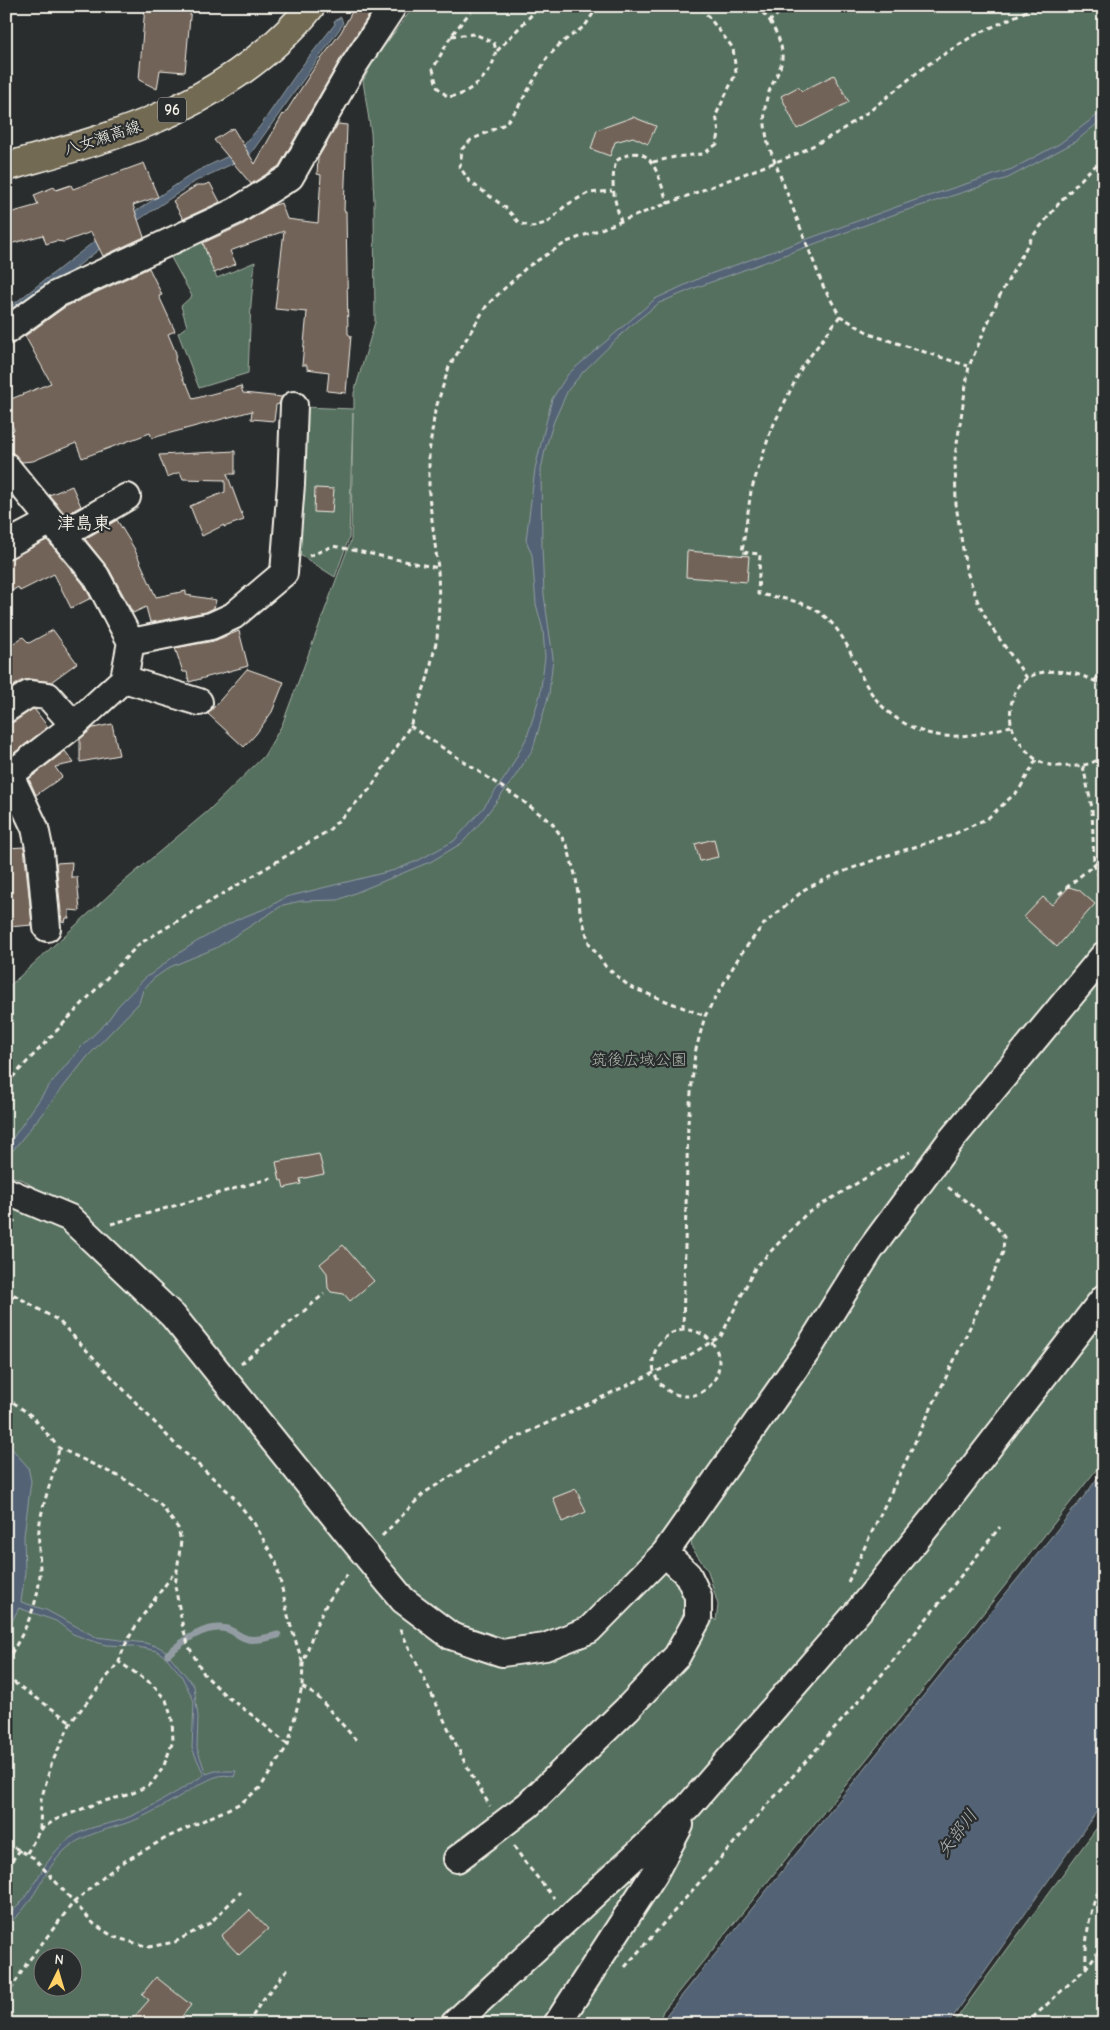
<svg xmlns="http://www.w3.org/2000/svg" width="1110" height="2030" viewBox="0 0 1110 2030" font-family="'Comic Neue','Klee One',sans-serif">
<rect width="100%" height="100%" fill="#2a2d2e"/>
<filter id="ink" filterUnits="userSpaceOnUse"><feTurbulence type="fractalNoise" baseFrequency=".02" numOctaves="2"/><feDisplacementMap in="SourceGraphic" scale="10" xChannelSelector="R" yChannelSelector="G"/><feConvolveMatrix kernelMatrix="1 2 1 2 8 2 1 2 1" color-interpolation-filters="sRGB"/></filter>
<g filter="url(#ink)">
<path fill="#54705f" stroke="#a4b0a4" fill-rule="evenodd" d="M 414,6 L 1104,6 L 1104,1460 L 921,1692 L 663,2011 L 658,2024 L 6,2024 L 6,1198 L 92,1241 L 437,1639 L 542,1660 L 660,1566 L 716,1621 L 718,1605 L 708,1571 L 692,1548 L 690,1532 C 651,1565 594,1623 546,1636 C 519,1643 488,1640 463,1630 C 450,1624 423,1601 411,1591 L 86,1221 L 23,1180 L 6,1175 L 6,989 L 121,884 L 208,811 L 264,756 L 282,725 L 351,540 L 353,413 L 349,538 L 335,577 L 297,553 L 304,407 L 354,409 L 354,393 L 375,322 L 374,202 L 371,133 L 363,81 L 374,60 ZM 42,1958 L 72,1958 L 72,1988 L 42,1988 Z
M 201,239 L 217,278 L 255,262 L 251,304 L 248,373 L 199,388 L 178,333 L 187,326 L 181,306 L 192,296 L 169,254 Z
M 1104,1818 L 1104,2024 L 953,2024 L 964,2008 Z"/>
<path fill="#526474" stroke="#939ca2" d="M 341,17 L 343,24 L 249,156 L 196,181 L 128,227 L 6,322 L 6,310 L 118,223 L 197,171 L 239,151 L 261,125 L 301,67 L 335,24 L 334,21 Z
M 1104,110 L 1104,118 L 1075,142 L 1008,178 L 898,213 L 695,288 L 659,303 L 629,327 L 583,372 L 568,390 L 554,421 L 545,450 L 541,470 L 542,546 L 544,595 L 553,658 L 549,694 L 533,749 L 512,781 L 481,822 L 462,843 L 432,861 L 338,900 L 301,901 L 283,905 L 216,948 L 170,967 L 153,979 L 143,990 L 139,1003 L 88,1056 L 6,1159 L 6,1148 L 48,1087 L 82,1046 L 106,1023 L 118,1006 L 147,976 L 150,975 L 173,957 L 196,942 L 238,919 L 267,908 L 286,897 L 395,870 L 419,860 L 454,841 L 484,807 L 508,773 L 527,737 L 540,695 L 545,657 L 543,630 L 536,604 L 532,555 L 526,540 L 535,469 L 544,431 L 552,399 L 568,374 L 655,299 L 702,277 L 913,201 L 1012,169 L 1059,144 Z
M 6,1442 L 28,1467 L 31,1481 L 24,1536 L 25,1572 L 21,1602 L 46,1610 L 96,1637 L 145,1643 L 159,1647 L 166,1651 L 194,1686 L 198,1717 L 197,1748 L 206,1774 L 215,1771 L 236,1771 L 234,1777 C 221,1772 210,1779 199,1785 C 180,1796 161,1808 142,1817 C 116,1829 86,1831 65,1850 C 41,1872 35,1906 6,1925 L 6,1917 C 34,1896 42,1858 70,1838 C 87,1826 105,1826 124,1819 C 148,1810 182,1789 204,1775 L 192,1748 L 194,1701 L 181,1675 L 167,1658 L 157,1651 L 133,1646 L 106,1645 L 89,1640 L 73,1634 L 56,1621 L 19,1608 L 6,1632 Z
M 1104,1468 L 1104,1801 L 948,2024 L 663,2024 L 667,2014 L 1089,1490 Z"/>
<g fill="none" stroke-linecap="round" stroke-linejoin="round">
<path stroke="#939ca2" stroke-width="7" d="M 168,1654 C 183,1641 205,1624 227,1629 C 234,1631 241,1638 248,1639 C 257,1641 269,1637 278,1635"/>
</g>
<path fill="#726359" stroke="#f4f1e8" d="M 145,6 L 191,6 L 185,72 L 160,70 L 157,89 L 139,80 Z
M 355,6 L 375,6 L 341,58 L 279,166 L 251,184 L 214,140 L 233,128 L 255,164 L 283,114 L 284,115 L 313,70 L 341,32 Z
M 834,75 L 849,102 L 797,129 L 781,96 L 798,87 L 802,91 Z
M 633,117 L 656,126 L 648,144 L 633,137 L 615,142 L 610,156 L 591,149 L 597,130 Z
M 338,124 L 347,125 L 344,211 L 346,211 L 348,334 L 351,336 L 346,393 L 327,391 L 329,372 L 307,369 L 307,365 L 302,365 L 307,312 L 275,309 L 284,231 L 230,251 L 236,264 L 214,273 L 203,243 L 242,225 L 272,206 L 281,203 L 287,219 L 318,223 L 321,175 L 317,174 L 318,158 Z
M 144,163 L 158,197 L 133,205 L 144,237 L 103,256 L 91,232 L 64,242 L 56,241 L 46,244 L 43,235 L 6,245 L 6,214 L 38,205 L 34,195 L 54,187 L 56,190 L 71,185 L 73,189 Z
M 210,183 L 220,202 L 183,219 L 173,201 L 197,185 L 204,185 Z
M 149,268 L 162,295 L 159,296 L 175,331 L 168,334 L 176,353 L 175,360 L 185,383 L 187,384 L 193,399 L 241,386 L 243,393 L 282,397 L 279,404 L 276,405 L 274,421 L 251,419 L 252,411 L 152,438 L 150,433 L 82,458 L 76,443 L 33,461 L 22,462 L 12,452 L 6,451 L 6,433 L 14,430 L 6,410 L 6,401 L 51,383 L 25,336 L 65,307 Z
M 235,451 L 235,474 L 227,474 L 244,520 L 224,527 L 224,525 L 202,536 L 190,506 L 225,492 L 225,480 L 183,479 L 180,472 L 167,477 L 159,455 Z
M 72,486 L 81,506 L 66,515 L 49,495 Z
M 315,488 L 334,489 L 332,513 L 314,512 Z
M 117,520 L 134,548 L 156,597 L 186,591 L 186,595 L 216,600 L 214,608 L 206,612 L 153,622 L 150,622 L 146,607 L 133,613 L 109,569 L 85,539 Z
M 47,540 L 83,584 L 91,598 L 71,608 L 54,574 L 20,591 L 18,587 L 6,595 L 6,560 Z
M 687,551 L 749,556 L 747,582 L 686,577 Z
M 53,630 L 77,663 L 51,682 L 30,679 L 21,681 L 6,691 L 6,648 L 23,637 L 29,643 Z
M 239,631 L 248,666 L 189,682 L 187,672 L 183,672 L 175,648 L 214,641 Z
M 247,669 L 284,682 L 272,712 L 256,734 L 244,747 L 208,714 Z
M 33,709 L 35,710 L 48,727 L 6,759 L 6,724 L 14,722 Z
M 112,724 L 119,755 L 80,762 L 80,739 L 93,728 Z
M 65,751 L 74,763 L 55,767 L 62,777 L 36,795 L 29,779 Z
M 714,839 L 718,857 L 700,861 L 695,844 Z
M 24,847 L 32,925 L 8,927 L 6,910 L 6,848 Z
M 72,862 L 71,877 L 77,877 L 80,911 L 69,910 L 69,918 L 66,918 L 65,923 L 62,922 L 56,863 Z
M 1069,887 L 1079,890 L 1095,904 L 1057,947 L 1024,917 L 1043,897 L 1052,905 Z
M 319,1154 L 324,1174 L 300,1179 L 301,1184 L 284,1188 L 282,1180 L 280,1181 L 276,1162 Z
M 343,1245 L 374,1281 L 350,1301 L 344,1294 L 331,1292 L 328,1288 L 327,1273 L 320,1264 Z
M 576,1489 L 586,1512 L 562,1522 L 553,1498 Z
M 250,1910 L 268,1929 L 239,1955 L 221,1936 Z
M 156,1977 L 191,2005 L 176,2024 L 128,2024 L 149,2000 L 142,1994 Z"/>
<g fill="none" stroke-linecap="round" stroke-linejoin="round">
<g stroke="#f4f1e8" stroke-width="30">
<path id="minor" d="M 6,331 L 57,294 L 236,211 L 290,177 L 354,65 L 393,6
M 6,466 L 96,576 L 131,642 L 124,679 L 74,725 L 10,775 L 6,780
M 63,534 L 127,497
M 6,545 L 51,521
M 131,642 L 211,626 L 233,616 L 284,573 L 291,484 L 294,405
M 124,679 L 199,702
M 6,709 L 29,694 L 48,696 L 74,725
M 10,775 L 35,828 L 40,852 L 47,928
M 6,1191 L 70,1218 L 173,1316 L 351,1537 L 403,1600 L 451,1636 L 502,1653 L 545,1647 L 589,1630 L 665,1553 L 807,1351 L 870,1250 L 951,1140 L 1104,955
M 457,1859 L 528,1805 L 627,1709 L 677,1656 L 698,1618 L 698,1596 L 688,1575 L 665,1553
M 454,2024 L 688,1807 L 861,1608 L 940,1510 L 1104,1298
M 557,2024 L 654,1874 L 680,1825"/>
</g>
<g stroke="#f4f1e8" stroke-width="31">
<path id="major" d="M 6,167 C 54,153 102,141 148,122 C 207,98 272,56 311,6"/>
</g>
<path stroke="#f4f1e8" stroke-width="3" stroke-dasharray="5 4" stroke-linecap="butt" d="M 598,6 L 585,26 L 560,44 L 547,58 L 517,109 L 505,124 L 471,140 L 462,149 L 460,167 L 469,181 L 506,208 L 519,223 L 533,227 L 548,222 L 565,206 L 588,193 L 612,191
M 757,6 L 770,21 L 787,6
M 770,21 C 775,31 782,42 782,54 C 783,66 776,76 771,87 C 762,106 764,124 768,144 L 823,286 L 840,316 L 872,335 L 968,366
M 451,36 L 475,34 L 494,43 C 501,63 480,84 463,93 C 459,96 453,96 448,97 L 437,87 L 433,69 L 451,36 L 475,6
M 497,51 L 540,6
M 653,162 L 675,157 L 703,154 L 717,144 L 719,133 L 716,115 L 736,73 L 733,48 L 700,6
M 621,222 C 614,198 610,185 616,161 C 653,136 658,178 668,204
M 840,316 L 802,367 L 771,430 L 751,491 L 742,552 L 760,554 L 758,594 C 779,598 803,600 820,613 C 843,629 851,655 863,679 C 873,698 885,712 904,723 C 940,744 972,736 1011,726
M 309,556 L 333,546 L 438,568
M 1027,678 L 989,624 L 978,602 L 966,569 L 956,505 L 955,456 L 969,366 L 1001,293 L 1032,237 L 1060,202 L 1088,172 L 1104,159
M 1095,680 L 1104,671
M 1104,687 C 1075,666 1017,660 1011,706 C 1009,723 1012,732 1022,745 C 1032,759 1043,766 1060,766 C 1077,767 1090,766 1104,756
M 410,726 L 520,799 L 552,823 L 567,845 L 576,878 L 580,911 L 589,943 L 606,967 L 630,987 L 705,1016
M 1083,766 L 1092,808 L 1094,865 L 1104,886
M 1059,894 L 1104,856
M 6,1084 L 139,944 L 328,831 L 370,789 L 410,726 L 427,680 L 437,639 L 439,605 L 438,568 L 429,496 L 429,453 L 435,411 L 449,367 L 487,305 L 527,267 L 567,242 L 799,153 L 837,133 L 871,110 L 924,67 L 971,37 L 1037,6
M 111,1224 L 275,1177
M 6,1229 L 15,1220
M 6,1290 L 59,1321 L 175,1444 L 231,1494 L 254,1523 L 276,1562 L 289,1620 L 303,1664
M 6,1307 L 14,1295
M653 1363a33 33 0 1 1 66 0a33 33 0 1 1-66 0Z
M 683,1330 L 688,1123 L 695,1053 L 705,1016 L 740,955 L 764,924 L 805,889 L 837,874 L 882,857 L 950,836 L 988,818 L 1019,790 L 1036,760
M 241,1364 L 324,1294
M 6,1397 L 33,1417 L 59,1448 L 126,1480 L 160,1504 L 178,1528 L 181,1541 L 175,1586 L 183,1628 L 189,1647 L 204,1674 L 226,1696 L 256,1718 L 288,1745
M 382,1536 L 424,1493 L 501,1445 L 685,1358 L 721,1336 L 755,1268 L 806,1214 L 892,1162 L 910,1152
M 848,1582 L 971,1325 L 1003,1252 L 1004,1237 L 993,1222 L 945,1185
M 400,1629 L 468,1769 L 490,1806
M 6,1661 C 24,1635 39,1603 40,1572 C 40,1555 37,1538 40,1522 C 44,1497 55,1473 59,1448
M 6,1677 L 71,1722
M 302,1687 L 317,1696 L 356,1740
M 40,1830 L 55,1820 L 97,1803 L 131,1794 L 151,1784 L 163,1768 L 173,1741 L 172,1719 L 166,1700 L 152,1684 L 119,1662
M 6,1843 L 34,1858 L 94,1924 L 114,1937 L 149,1947 L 175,1942 L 210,1923 L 241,1892
M 514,1846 L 524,1861 L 554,1898
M 27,1853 L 40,1830 L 41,1800 L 51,1765 L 71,1722 L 119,1662 C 127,1631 157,1598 175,1571
M 6,1868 L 21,1849
M 625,1967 L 879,1678 L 1000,1527
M 1086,1968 C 1085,1938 1089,1906 1104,1880
M 6,1998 L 27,1963 L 73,1903 L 118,1865 L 166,1838 L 241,1803 L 260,1788 L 288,1745 L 302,1687 L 303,1664 L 315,1627 L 327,1603 L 349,1572
M 248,2024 L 261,2002 L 290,1966
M 1026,2024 L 1086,1968 L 1104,1944"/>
<use href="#minor" stroke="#2a2d2e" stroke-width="26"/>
<use href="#major" stroke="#736b52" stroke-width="28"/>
</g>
</g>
<g text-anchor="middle" stroke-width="4.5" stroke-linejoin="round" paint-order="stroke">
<rect fill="#2a2d2e" stroke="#b7b6b0" stroke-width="1" x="158" y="97.5" width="28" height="25" rx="4"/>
<g font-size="15" font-weight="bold" fill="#f4f1e8">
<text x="172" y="115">96</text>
</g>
<g font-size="16" fill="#f4f1e8" stroke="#2a2d2e">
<text transform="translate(102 137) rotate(-18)" y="6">八女瀬高線</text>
</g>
<g font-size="16" fill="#acb7aa" stroke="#2a2d2e">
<text x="639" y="1065">筑後広域公園</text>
</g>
<g font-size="18" font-weight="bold" fill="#f4f1e8" stroke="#2a2d2e">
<text x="84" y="529">津島東</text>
</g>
<g font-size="18" font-style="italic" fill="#b3b9ba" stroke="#2a2d2e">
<text transform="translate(957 1833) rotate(-53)" y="6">矢部川</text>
</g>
</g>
<rect width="1110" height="2030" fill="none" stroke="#2a2d2e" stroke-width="25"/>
<rect x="12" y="12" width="1085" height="2005" fill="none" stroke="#f4f1e8" stroke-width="2" filter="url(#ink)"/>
<g transform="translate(58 1972) rotate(5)"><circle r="24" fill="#2a2d2e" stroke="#7b7b78"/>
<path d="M0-4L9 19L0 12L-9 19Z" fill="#ffd166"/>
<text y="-8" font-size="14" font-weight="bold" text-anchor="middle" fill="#f4f1e8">N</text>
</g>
</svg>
